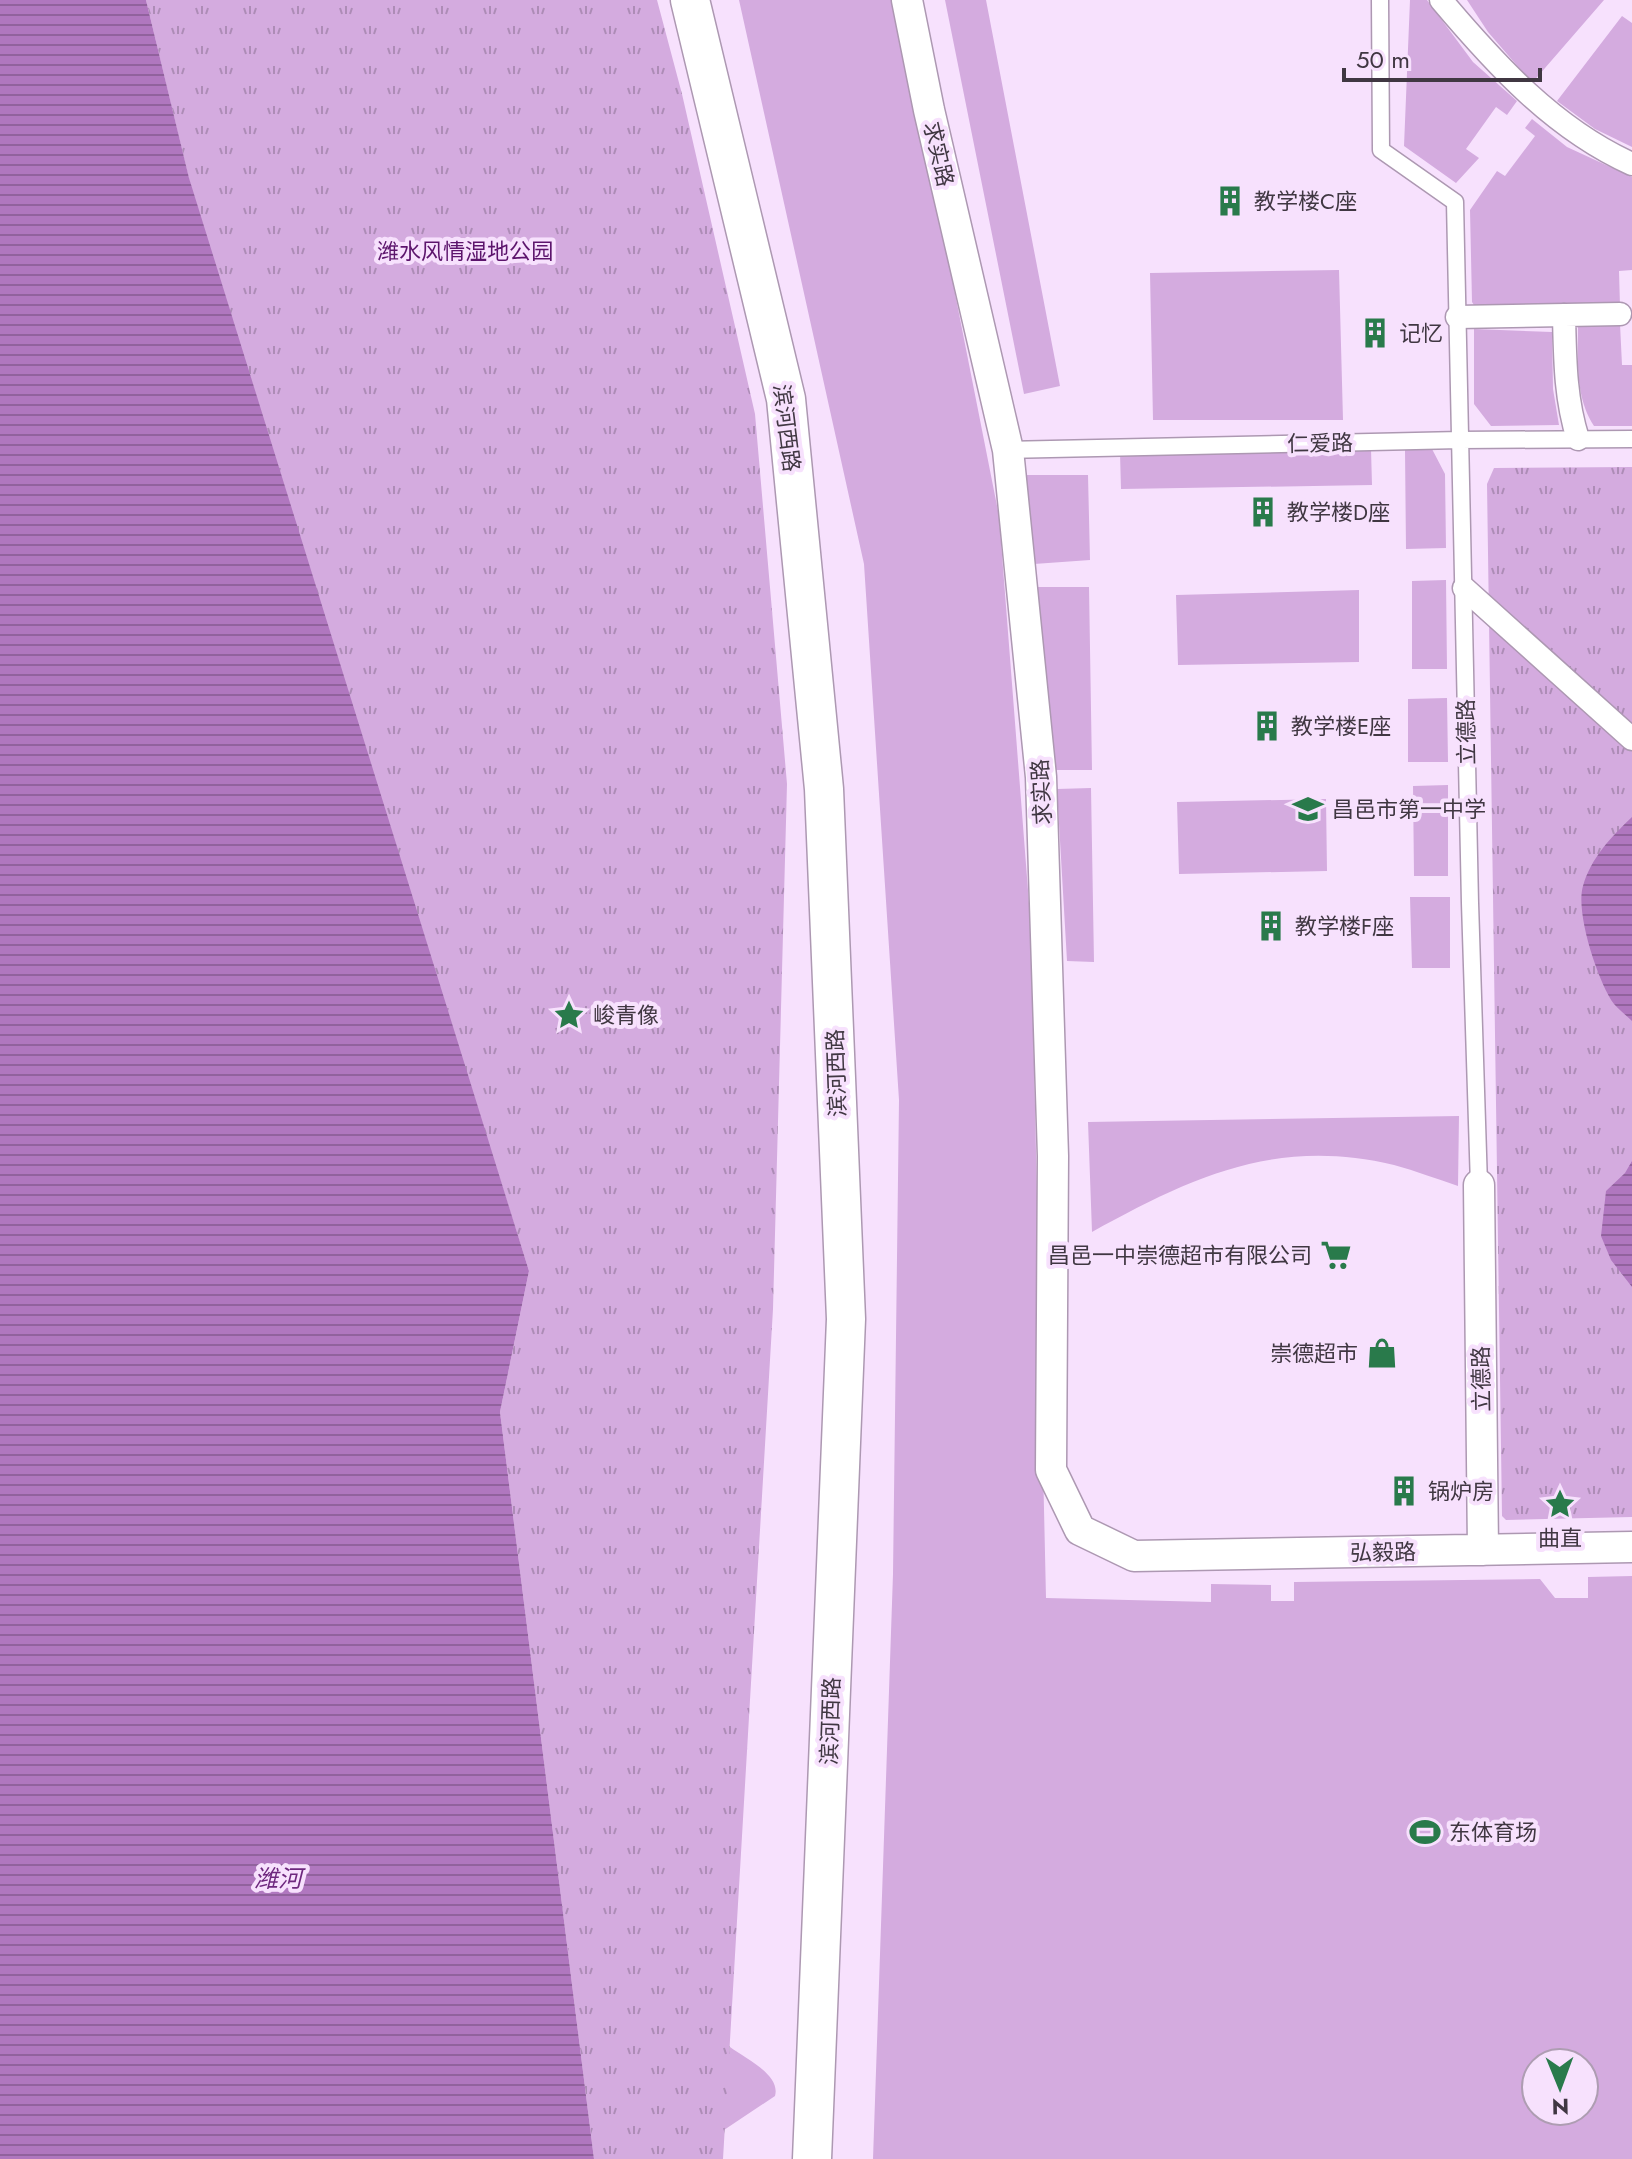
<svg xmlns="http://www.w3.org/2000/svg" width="1632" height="2159" viewBox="0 0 1632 2159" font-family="Jost,'Noto Sans SC',sans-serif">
<defs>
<pattern id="park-tufts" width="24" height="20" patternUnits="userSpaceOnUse" patternTransform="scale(2)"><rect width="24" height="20" fill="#d4abdf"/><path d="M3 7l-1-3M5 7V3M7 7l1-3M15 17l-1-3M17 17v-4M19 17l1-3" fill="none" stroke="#ad8cb6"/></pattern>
<pattern id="water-rules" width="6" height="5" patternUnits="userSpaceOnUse" patternTransform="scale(2)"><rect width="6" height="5" fill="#b077bf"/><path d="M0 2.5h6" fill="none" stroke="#91629d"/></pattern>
</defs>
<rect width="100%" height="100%" fill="#f7e1fd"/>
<path fill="#d4abdf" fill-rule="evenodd" d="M 739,0 L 897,0 L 999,516 L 1031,929 L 1046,1598 L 1211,1602 L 1211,1584 L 1271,1585 L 1271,1601 L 1294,1601 L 1294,1582 L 1540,1579 L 1555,1598 L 1588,1598 L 1588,1577 L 1632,1576 L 1632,2159 L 873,2159 L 893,1574 L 899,1100 L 864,564 ZM 1536,2063 L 1584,2063 L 1584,2111 L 1536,2111 Z
M 945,0 L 986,0 L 1060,386 L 1024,394 Z
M 1410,0 L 1427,0 L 1473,62 L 1517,101 L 1507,115 L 1496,107 L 1466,149 L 1479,158 L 1456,183 L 1404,146 Z
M 1467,0 L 1604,0 L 1532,83 L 1488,32 Z
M 1622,16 L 1632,23 L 1632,147 L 1595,129 L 1557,101 Z
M 1532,119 L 1567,147 L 1632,177 L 1632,270 L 1619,271 L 1620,306 L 1478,311 L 1472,302 L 1470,210 L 1497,171 L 1505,176 L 1535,136 L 1525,128 Z
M 1339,270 L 1343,420 L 1153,420 L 1150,273 Z
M 1620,324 L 1622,365 L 1632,365 L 1632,426 L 1594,426 C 1575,397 1578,361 1578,327 Z
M 1474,329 L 1552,332 L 1553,389 L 1559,425 L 1491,426 L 1474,404 Z
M 1371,449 L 1372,485 L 1121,489 L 1120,453 Z
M 1432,449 L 1445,474 L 1446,548 L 1406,549 L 1405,450 Z
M 1024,475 L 1088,475 L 1090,560 L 1034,564 Z
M 1446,580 L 1447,669 L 1412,669 L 1412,581 Z
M 1037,587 L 1089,587 L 1092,770 L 1056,770 Z
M 1359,590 L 1359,662 L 1178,665 L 1176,595 Z
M 1447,698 L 1448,762 L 1408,762 L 1408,699 Z
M 1448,785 L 1448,876 L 1414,876 L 1413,786 Z
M 1091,788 L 1094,962 L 1067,961 L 1057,789 Z
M 1326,799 L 1327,871 L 1179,874 L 1177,802 Z
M 1410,897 L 1450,897 L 1450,968 L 1412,968 Z
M 1459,1116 L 1458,1186 C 1437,1179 1416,1171 1394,1165 C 1276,1137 1192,1177 1092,1232 L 1088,1122 Z
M 730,2047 C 745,2058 781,2075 775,2096 L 715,2136 Z"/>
<path fill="url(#park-tufts)" d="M 146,0 L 657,0 L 682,94 L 755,414 L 787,784 L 773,1309 L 723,2159 L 594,2159 L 500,1412 L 529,1271 L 208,258 Z
M 1632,467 L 1632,1517 L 1506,1520 L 1502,1516 L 1487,484 L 1494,468 Z"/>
<path fill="url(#water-rules)" d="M 0,0 L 146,0 L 189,178 L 529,1271 L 500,1412 L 594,2159 L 0,2159 Z
M 1632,817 L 1632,1021 C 1626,1015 1619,1010 1614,1004 C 1598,982 1575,912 1583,886 C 1591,858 1611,837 1632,817 Z
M 1632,1161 L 1632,1287 L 1611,1260 L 1601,1236 L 1606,1191 L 1625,1173 Z"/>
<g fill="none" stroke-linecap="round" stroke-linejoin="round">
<g stroke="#ad98b2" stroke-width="19">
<path id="service" d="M 1380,0 L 1381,150 L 1455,202 L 1470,903 L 1479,1185
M 1008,450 L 1460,440 L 1632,439"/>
</g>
<g stroke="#ad98b2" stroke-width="25">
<path id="pedestrian" d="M 1441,0 C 1495,64 1554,129 1632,164
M 1564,315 C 1565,358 1565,398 1578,439
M 1457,317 L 1620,314
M 1464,588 L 1632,739"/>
</g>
<g stroke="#ad98b2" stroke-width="33">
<path id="minor" d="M 907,0 L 929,110 L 1008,450 L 1041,777 L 1053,1156 L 1051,1470 L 1080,1530 L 1134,1556 L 1632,1547
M 1479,1185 L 1483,1550"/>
</g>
<g stroke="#ad98b2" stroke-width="41">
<path id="tertiary" d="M 690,0 L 786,399 L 824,789 L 846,1319 L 812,2159"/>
</g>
<use href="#service" stroke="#fff" stroke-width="16"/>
<use href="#pedestrian" stroke="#fff" stroke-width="22"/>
<use href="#minor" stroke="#fff" stroke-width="30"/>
<use href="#tertiary" stroke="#fff" stroke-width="38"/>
</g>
<defs>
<g id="building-bare" transform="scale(2.4)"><path d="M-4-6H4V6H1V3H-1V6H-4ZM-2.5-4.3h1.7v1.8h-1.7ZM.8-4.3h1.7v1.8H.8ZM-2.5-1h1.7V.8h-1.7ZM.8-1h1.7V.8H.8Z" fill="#297a4b" stroke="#f7e1fd" stroke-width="2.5" paint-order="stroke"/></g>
<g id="school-bare" transform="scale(2.4)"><path d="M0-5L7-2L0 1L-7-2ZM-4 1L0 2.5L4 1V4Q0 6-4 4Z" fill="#297a4b" stroke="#f7e1fd" stroke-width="2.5" paint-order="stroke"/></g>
<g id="sight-bare" transform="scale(2.4)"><path d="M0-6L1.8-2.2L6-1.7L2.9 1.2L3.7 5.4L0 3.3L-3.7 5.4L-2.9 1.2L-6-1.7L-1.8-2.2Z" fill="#297a4b" stroke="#f7e1fd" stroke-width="2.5" paint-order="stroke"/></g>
<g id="supermarket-bare" transform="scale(2.4)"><path d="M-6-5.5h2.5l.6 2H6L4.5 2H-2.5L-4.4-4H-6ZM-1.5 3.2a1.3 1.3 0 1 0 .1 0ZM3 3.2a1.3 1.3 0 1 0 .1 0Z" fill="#297a4b" stroke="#f7e1fd" stroke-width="2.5" paint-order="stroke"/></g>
<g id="shop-bare" transform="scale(2.4)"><path d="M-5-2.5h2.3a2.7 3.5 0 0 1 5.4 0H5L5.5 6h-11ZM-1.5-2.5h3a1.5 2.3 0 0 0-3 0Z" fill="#297a4b" stroke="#f7e1fd" stroke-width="2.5" paint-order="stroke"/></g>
<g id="stadium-bare" transform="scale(2.4)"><path d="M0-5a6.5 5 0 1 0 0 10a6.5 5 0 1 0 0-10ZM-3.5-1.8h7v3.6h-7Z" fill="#297a4b" stroke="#f7e1fd" stroke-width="2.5" paint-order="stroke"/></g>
</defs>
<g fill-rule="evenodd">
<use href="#building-bare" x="1230" y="201"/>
<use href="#building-bare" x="1375" y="333"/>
<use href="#building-bare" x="1263" y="512"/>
<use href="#building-bare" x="1267" y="726"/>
<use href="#school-bare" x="1308" y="809"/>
<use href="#building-bare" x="1271" y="926"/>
<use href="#sight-bare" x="569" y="1015"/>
<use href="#supermarket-bare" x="1336" y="1255"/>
<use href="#shop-bare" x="1382" y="1353"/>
<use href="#building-bare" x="1404" y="1491"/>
<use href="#sight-bare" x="1560" y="1504"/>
<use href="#stadium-bare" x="1425" y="1832"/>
</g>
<g text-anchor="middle" stroke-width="8" stroke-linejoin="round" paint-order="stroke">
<g font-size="22" fill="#403742" stroke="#f7e1fd">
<text transform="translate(939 154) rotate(77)" y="8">求实路</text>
<text transform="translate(787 428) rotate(83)" y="8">滨河西路</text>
<text transform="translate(1320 443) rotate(-1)" y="8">仁爱路</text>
<text transform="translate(1466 732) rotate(-91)" y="8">立德路</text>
<text transform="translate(1041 792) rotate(-93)" y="8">求实路</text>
<text transform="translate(836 1073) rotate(-92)" y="8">滨河西路</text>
<text transform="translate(1481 1379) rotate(-91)" y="8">立德路</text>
<text transform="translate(1383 1552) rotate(-1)" y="8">弘毅路</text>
<text transform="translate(830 1721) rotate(-88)" y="8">滨河西路</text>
</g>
<g font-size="22" fill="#403742" stroke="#f7e1fd" text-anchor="start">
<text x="1254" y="209">教学楼C座</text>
<text x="1399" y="341">记忆</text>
<text x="1287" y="520">教学楼D座</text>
<text x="1291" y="734">教学楼E座</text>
<text x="1332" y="817">昌邑市第一中学</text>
<text x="1295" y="934">教学楼F座</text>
<text x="593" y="1023">峻青像</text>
<text x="1312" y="1263" text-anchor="end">昌邑一中崇德超市有限公司</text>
<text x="1358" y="1361" text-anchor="end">崇德超市</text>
<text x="1428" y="1499">锅炉房</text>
<text x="1560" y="1546" text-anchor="middle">曲直</text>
<text x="1449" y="1840">东体育场</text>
</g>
<g font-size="22" fill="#5c146c" stroke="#f7e1fd">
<text x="465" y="259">潍水风情湿地公园</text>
</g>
<g font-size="24" font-style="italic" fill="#6e287e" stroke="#f7e1fd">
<text x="278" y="1887">潍河</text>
</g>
</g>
<g transform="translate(1560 2087) rotate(179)"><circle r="38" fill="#f7e1fd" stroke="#ae9db2" stroke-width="2"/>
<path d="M0-6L14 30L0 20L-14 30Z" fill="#297a4b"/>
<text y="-12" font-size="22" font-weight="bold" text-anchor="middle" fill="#403742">N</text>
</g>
<path d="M1344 68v12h196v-12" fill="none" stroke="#403742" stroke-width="4"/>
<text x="1356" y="68" font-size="24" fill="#403742" stroke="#f7e1fd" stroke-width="6" paint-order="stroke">50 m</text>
</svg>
